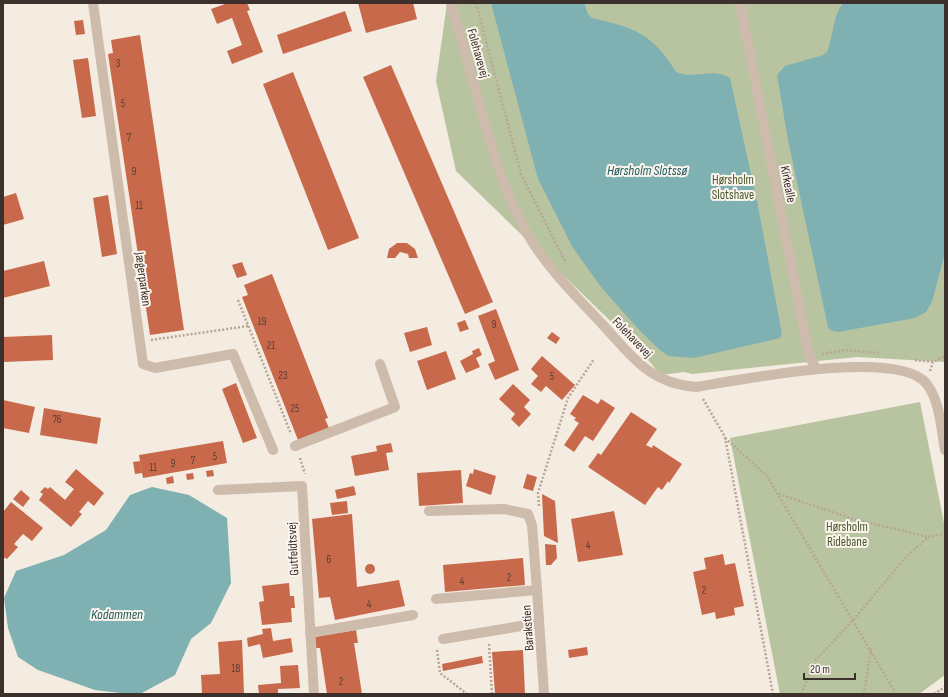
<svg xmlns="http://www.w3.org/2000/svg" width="948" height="697" viewBox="0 0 948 697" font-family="'Sofia Sans Condensed',sans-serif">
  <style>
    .green { fill: #b8c4a0 }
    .water { fill: #7fb0b2 }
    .building { fill: #c8694b }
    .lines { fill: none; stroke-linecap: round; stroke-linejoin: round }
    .path { stroke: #b9a596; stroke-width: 2.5; stroke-dasharray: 2 2; stroke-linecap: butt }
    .minor { stroke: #cdbbac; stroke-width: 10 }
    .labels { text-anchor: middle; stroke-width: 4; stroke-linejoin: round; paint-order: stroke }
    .number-label { font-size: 11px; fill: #5e3e33 }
    .street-label { font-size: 13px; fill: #3b302b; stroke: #fbf5ee }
    .park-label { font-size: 13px; fill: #4a5a2e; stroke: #fbf5ee }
    .water-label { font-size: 14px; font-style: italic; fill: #1f5a5e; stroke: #fbf5ee }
  </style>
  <rect width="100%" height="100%" fill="#f4ebe1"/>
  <path class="green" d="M447,3H945V362L857,357L692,374L684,372L661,375L635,345L456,171L436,81Z
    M920,402L945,528V675L919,694H780L730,438Z"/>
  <path class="water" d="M491,3H584L588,14L592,18C635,28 652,33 676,72C693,80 713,67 730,78L758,206L782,334L780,338L694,358L669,356L661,351L640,331L601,287L573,248L538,179Z
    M843,3H945V253L932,302L926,312L915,318L838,332L830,330L828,327L788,140L777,75L785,66L823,55L827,52C834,35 832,18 843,3Z
    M152,487L189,495L227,518L231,583L211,623L191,639L175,675L140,694H129L95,690L38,670L18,657L8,628L4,598L16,571L64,555L106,530L130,495Z"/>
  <path class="building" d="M228,3H247L250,10L247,11L263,52L232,64L227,51L242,45L232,18L217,24L211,9Z
    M358,3H413L417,19L366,33Z
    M345,11L352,31L283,54L277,35Z
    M83,20L85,34L76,35L74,21Z
    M140,35L184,330L150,335L108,54L113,53L111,40Z
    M88,58L96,116L82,118L73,60Z
    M391,65L493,302L465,314L363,77Z
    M293,72L359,238L328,250L263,84Z
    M16,193L24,219L3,225V197Z
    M108,195L117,254L102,257L93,198Z
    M397,243H407L415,249L418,258H409L408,254L400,252L395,258H387L389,249Z
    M44,261L50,286L3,298V271Z
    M242,262L247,275L237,278L232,265Z
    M272,274L328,418L325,419L329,428L298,440L242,297L248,295L244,285Z
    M496,309L519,370L495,380L488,364L495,361L478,316Z
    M465,320L469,329L460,332L457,323Z
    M427,327L432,345L410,352L404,333Z
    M552,332L560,338L556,344L547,338Z
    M52,335L53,360L3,362V337Z
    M479,348L482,355L476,358L480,367L466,373L460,361L473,354L472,351Z
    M446,351L456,379L427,390L417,361Z
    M542,356L575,385L562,400L546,386L541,392L531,384L538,376L531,369Z
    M236,383L257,438L243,443L222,389Z
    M513,384L530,400L524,407L531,414L519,427L511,419L515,414L499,399Z
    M583,395L598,404L601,399L615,408L593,441L585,436L574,452L564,445L579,423L574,420L576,418L570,414Z
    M3,400L35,407L29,433L3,428Z
    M44,408L101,418L97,444L40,435Z
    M631,412L657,429L646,445L652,448L653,445L682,464L669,483L668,481L662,490L658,487L645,505L588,467L598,453L601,455Z
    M223,441L227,463L143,478L139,455Z
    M391,443L393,452L386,453L389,470L355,476L351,456L377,451L376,446Z
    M140,461L142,473L135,474L133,462Z
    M76,469L104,493L94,506L88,501L79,512L82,514L71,527L39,500L43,494L40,492L45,487L48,489L50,487L65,500L74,489L65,482Z
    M474,469L496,476L491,495L466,486L470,473L473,474Z
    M213,470L214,476L207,477L206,471Z
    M461,470L463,503L419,506L417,473Z
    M193,473L194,479L187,480L186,474Z
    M527,474L537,477L533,491L523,488Z
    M173,476L174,483L167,484L166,478Z
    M354,486L356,495L337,499L335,490Z
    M21,490L30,498L23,507L13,499Z
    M542,494L555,501L558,543L544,536Z
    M347,501L348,513L332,515L330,503Z
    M11,502L43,528L32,541L23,534L14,544L18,547L7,559L3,557V512Z
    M614,511L623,555L578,562L571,519Z
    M352,514L357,587L399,580L405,606L335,620L330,597L319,598L312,519Z
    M545,544L556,545L557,558L551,565H546Z
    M723,554L725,565L735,563L744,606L734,608L735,615L716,619L715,612L702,615L693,572L706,569L704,558Z
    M523,558L525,585L445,592L443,565Z
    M365 569a5 5 0 1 1 10 0a5 5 0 1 1-10 0Z
    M289,583L290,596H294L295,608H291L292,622L262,625L259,602L264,601L262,586Z
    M271,628L273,641L291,638L293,652L263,658L260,644L248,647L247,638L263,634L262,629Z
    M356,630L358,643H354L362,694H327L320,648H316L314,637Z
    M242,640L244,693L202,694L201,675L220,674L218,642Z
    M587,647L588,655L569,658L568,650Z
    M523,650L525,694H495L492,652Z
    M482,656L483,663L443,671L442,664Z
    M298,665L300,688L278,689V694H259L258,685L281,683L280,666Z"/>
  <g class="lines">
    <path class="path" d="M476,3L521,174L566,263
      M238,300L291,434
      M151,340L248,326
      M822,354L846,350L879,353
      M915,360L933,362L945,356
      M930,371L933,362
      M703,399L725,437L773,694
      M725,438L767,476L896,694
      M300,458L305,474
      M779,494L850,518L928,537
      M539,506L538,493L568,398L594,359
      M489,644L492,694
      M437,650L440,673L467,694
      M801,694L816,660L853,620L907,556L928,537L945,534
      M864,694L871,649
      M934,694L945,687"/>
    <path class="minor" d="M93,3L143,364L155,368L233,354L273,450
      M451,3C460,35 469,67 478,99C492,149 505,199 533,243C553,274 579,299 604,326C632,357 651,384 696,387C740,380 896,348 926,383C940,400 941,429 945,450
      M740,3L809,356L816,368
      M295,446L395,407L380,364
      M218,490L302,486L314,694
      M429,511L504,509L528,514L532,525L537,590
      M436,599L537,590L544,694
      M310,633L413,615
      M443,639L539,623"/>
  </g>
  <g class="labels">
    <g class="number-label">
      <text x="118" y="67">3</text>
      <text x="123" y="107">5</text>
      <text x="129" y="141">7</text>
      <text x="134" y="175">9</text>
      <text x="139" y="209">11</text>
      <text x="262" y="325">19</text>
      <text x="494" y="328">9</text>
      <text x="271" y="349">21</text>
      <text x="283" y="379">23</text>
      <text x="552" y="380">5</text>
      <text x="295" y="412">25</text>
      <text x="57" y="423">76</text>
      <text x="215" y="460">5</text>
      <text x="193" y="464">7</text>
      <text x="173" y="467">9</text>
      <text x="153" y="471">11</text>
      <text x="588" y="549">4</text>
      <text x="329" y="563">6</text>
      <text x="509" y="581">2</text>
      <text x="462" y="585">4</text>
      <text x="704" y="594">2</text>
      <text x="369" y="608">4</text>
      <text x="236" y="672">1B</text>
      <text x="341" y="685">2</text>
    </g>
    <g class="street-label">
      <text transform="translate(479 53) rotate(74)" y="5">Folehavevej</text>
      <text transform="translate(789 184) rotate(79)" y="5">Kirkealle</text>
      <text transform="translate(144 279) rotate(82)" y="5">Jægerparken</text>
      <text transform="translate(633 337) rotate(46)" y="5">Folehavevej</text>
      <text transform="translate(292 549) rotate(-93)" y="5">Gutfeldtsvej</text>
      <text transform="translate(527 628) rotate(-94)" y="5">Barakstien</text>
    </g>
    <g class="park-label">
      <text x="733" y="184">Hørsholm<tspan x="733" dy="15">Slotshave</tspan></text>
      <text x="847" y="531">Hørsholm<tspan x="847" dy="15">Ridebane</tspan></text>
    </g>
    <g class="water-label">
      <text x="647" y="175">Hørsholm Slotssø</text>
      <text x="117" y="619">Kodammen</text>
    </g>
  </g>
  <rect width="948" height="697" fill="none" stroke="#3b302b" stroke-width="8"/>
  <path d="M804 673v6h51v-6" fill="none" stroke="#3b302b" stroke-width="2"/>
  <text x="810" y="673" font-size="12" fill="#3b302b" stroke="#fbf5ee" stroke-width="3" paint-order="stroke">20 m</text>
</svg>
